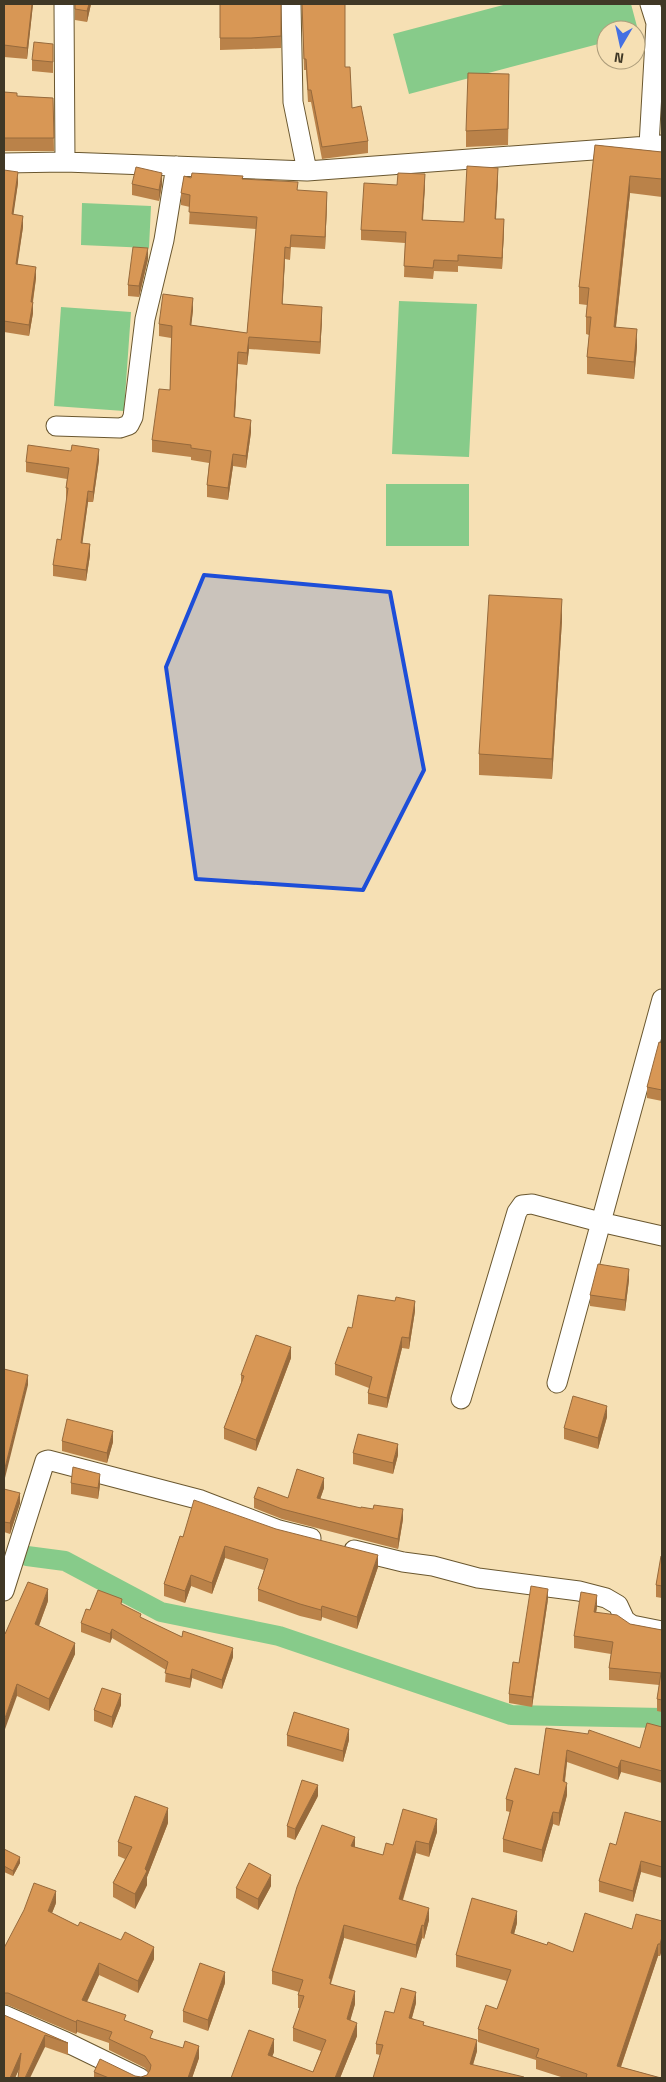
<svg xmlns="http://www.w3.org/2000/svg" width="666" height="2082" viewBox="0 0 666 2082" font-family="'Titillium Web',sans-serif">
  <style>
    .water { fill: #87cb8a }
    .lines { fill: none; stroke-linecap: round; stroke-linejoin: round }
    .canal { stroke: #87cb8a; stroke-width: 20 }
    .street-casing { stroke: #6a572f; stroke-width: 21 }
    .street { stroke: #fff; stroke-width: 19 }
    .wall { fill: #ba8249 }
    .shaded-wall { fill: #976a3c }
    .building { fill: #d89755; stroke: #976a3c }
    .marked { fill: #1d4ed8; fill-opacity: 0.2; stroke: #1d4ed8; stroke-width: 4; stroke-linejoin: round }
  </style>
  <rect width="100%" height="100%" fill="#f6e0b4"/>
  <path class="water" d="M507,4H631L639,34H636V30H606V42L409,94L393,34Z
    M82,203L151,206L149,248L81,245Z
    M399,301L477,304L469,457L392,454Z
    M61,307L131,312L124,411L54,406Z
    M386,484H469V546H386Z"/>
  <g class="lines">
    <path class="canal" d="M27,1556L65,1561L161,1612L279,1636L511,1715L662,1718"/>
    <defs>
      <path id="street" d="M64,4L65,162
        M291,4L293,102L307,171
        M649,145L656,23L650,4
        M4,163L65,162L307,171L662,145
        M56,426L120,428L129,425L133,417L145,319L164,240L176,166
        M557,1383L662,999
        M461,1399L517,1212L522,1205L532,1204L600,1222L662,1236
        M354,1550L403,1562L433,1566L478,1578L579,1591L606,1598L618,1605L625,1620L632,1625L662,1631
        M4,1591L45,1461L48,1460L201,1500L279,1530L311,1538
        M4,2015L66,2042L140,2078"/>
    </defs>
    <use href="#street" class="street-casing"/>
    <use href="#street" class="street"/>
  </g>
  <path class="wall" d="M4,4H33L27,59L4,57Z
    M75,4H91L87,22L75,20Z
    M220,4H281V48L251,49L220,50Z
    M302,4L345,67L352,108L368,141V153L322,159L311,102H308L306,70H304Z
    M53,44V73L32,71V60Z
    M509,90L508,145L466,147V131Z
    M4,92L17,96L53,98L54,151H4Z
    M595,145L662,152V197L630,193L616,327L637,347L634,379L587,374V357L589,335L586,334V317L587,305L579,304V287Z
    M4,170L18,183L13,214L23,227L17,265L36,278L33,302V313L29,336L4,332Z
    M191,178L243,179L298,190L327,204L325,249L291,247L290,260L285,259L282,304L322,319L320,354L249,349L247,365L238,364L235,417L251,432L246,468L233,466L228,500L207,497V485L209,463L191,460V457L152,452V440L170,390L171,338L159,336V324L193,310L191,325L247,333L256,229L189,224L190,207L181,205V193Z
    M498,179L496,219L504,230L502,269L458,266V272L434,271L433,279L404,277L405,243L361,240V230L397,185H425L423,220L464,222Z
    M132,184H162L159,201L132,195Z
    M148,259L139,297L128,296V285Z
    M99,460L93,502H88L82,543L90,555L86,581L53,576V565L61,540L67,499H66V488L67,479L26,472V462Z
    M562,620L552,779L479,775V754Z
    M662,1043V1101L647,1098V1087Z
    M629,1280L625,1311L590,1306V1295Z
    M415,1311L409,1349L402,1348L387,1408L368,1404V1393L369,1388L335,1375V1364L352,1328Z
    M291,1358L256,1451L224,1439V1428L241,1383V1375Z
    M607,1417L598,1449L564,1439V1428Z
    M62,1441L113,1442L107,1463L62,1451Z
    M353,1453L398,1455L393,1474L353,1464Z
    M71,1483L100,1485L98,1499L71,1494Z
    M324,1488L320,1499L403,1519L398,1549L282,1519L254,1508V1498H288Z
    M4,1489L20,1503L10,1534L4,1532Z
    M180,1536L378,1567L357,1629L322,1617L321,1621L300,1616L258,1601V1589L264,1570L225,1558L212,1594L191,1586L185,1603L164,1596V1584Z
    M662,1556V1598L656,1597V1585Z
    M548,1599L532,1707L509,1703V1694L519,1663Z
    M48,1601L39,1626L75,1654L49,1711L17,1696L5,1634Z
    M122,1605L141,1618L182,1637L233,1657L222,1689L192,1678L190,1688L165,1682L166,1670L112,1638L110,1643L81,1632V1623Z
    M597,1607L596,1612L630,1624L662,1630V1712L657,1711V1699L659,1685L609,1680V1668L611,1654L574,1648V1636Z
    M121,1705L112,1728L94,1721V1710Z
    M662,1727V1783L621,1772L618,1780L567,1762L565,1782L567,1795L559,1826L553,1824L542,1862L503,1852V1839L510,1812L506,1811V1799L539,1775L546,1728L640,1748Z
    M287,1735L349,1740L343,1762L287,1746Z
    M318,1796L295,1840L287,1837V1826Z
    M662,1822V1878L641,1872L633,1902L599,1892V1881L616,1845Z
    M168,1823L147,1877V1885L135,1909L113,1897V1883L125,1859L118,1856V1842Z
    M437,1832L429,1857L416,1853L403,1900L429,1920L424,1939L422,1938L416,1958L344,1938L331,1984L355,2004L350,2020L357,2036L340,2078H231L274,2052L272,2056L313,2072L321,2051L293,2041V2028L300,2008H298V1995L299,1992L272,1984V1971L355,1847L383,1855L393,1845Z
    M4,1849L20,1863L13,1876L4,1872Z
    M271,1886L258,1910L236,1898V1888Z
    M56,1903L52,1913L78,1926L154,1959L138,1993L99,1975L87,2002L126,2021L153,2039L199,2058L192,2078H94V2072L141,2077L147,2075L148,2073L145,2068L109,2050V2043L77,2032L76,2034L8,2005H4V1948Z
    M662,1921V1949L660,1956H658L621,2067L661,2078H564L536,2069V2060L478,2042V2029L497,2009L507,1981L456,1967V1955L517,1923L514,1934L547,1945L573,1952L632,1929Z
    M225,1983L208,2031L183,2022V2011Z
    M416,2003L412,2018L424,2025L477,2051L473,2065L380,2055L376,2054V2044L394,2013Z
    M4,2015L68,2043V2055L45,2047L19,2069L15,2078Z"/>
  <path class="shaded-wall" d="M32,4H33L27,59V48Z
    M89,4H91L87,22V11Z
    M498,168V179L495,230V219Z
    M18,172V183L12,225V214Z
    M162,173V184L159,201V190Z
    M425,174V185L422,230V220Z
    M630,176V193L614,344V327Z
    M327,192V204L325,249V237Z
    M23,216V227L16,275V264Z
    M504,219V230L502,269V258Z
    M285,247V259L282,316V304Z
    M148,248V259L139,297V286Z
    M36,267V278L31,313V302Z
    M193,298V310L190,337V325Z
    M33,302V313L29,336V325Z
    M322,307V319L320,354V342Z
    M637,329V347L634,379V362Z
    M249,337V349L247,365V353Z
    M238,352V364L234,429V417Z
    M251,420V432L246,468V456Z
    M99,449V460L93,502V492Z
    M233,454V466L228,500V488Z
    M88,491V502L81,554V543Z
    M90,544V555L86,581V570Z
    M562,599V620L552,779V759Z
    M629,1269V1280L625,1311V1300Z
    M415,1301V1311L409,1349V1338Z
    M402,1337V1348L387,1408V1398Z
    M291,1347V1358L256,1451V1440Z
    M28,1375V1385L4,1482V1472Z
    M607,1406V1417L598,1449V1438Z
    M113,1431V1442L107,1463V1453Z
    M398,1444V1455L393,1474V1463Z
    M100,1474V1485L98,1499V1488Z
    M324,1478V1488L317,1508V1498Z
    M20,1493V1503L10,1534V1523Z
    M403,1509V1519L398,1549V1539Z
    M225,1546V1558L212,1594V1583Z
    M378,1555V1567L357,1629V1617Z
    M191,1575V1586L185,1603V1591Z
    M48,1589V1601L35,1636V1624Z
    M548,1589V1599L532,1707V1697Z
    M597,1595V1607L594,1624V1612Z
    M322,1606V1617L321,1621V1610Z
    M112,1629V1638L110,1643V1634Z
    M75,1643V1654L49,1711V1699Z
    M233,1648V1657L222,1689V1680Z
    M192,1669V1678L190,1688V1679Z
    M17,1684V1696L4,1732V1721Z
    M121,1694V1705L112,1728V1717Z
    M349,1729V1740L343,1762V1751Z
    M567,1750V1762L563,1794V1781Z
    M621,1760V1772L618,1780V1768Z
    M567,1783V1795L559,1826V1813Z
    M318,1785V1796L295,1840V1829Z
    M168,1808V1823L147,1877V1885L135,1909V1894Z
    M553,1812V1824L542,1862V1850Z
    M437,1819V1832L429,1857V1844Z
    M355,1837V1850L351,1846Z
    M416,1841V1853L399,1912V1899Z
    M20,1857V1863L13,1876V1871Z
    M641,1861V1872L633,1902V1891Z
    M271,1875V1886L258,1910V1899Z
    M56,1891V1903L48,1923V1911Z
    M429,1908V1920L424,1939V1926Z
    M517,1911V1923L511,1945V1933Z
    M344,1925V1938L331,1982V1992L329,1978Z
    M422,1925V1938L416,1958V1945Z
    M662,1937V1949L660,1956V1944Z
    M658,1944V1956L617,2078V2066Z
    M154,1947V1959L138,1993V1981Z
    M99,1963V1975L82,2012V2000Z
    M225,1972V1983L208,2031V2020Z
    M355,1991V2004L347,2032V2019Z
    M416,1992V2003L409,2028V2018Z
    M77,2020V2032L76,2034V2022Z
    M357,2023V2036L340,2078H335Z
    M45,2035V2047L30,2078H25Z
    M274,2039V2052L268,2068V2055Z
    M477,2040V2051L470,2074V2064Z
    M199,2046V2058L192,2078H188Z
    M21,2053V2065L15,2078H10Z"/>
  <path class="building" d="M4,4H32L27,48L4,45Z
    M75,4H89L87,11L75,9Z
    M220,4H281V36L251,38H220Z
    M302,4H345V67H350L352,108L361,106L368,141L322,147L311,90H308L306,59H304Z
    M34,42L53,44V62L32,60Z
    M468,73L509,74L508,129L466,131Z
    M4,92L17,93V96L53,98L54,138H4Z
    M595,145L662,152V179L630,176L614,327L637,329L634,362L587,357L591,317H586L589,288L579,287Z
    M467,166L498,168L495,219H504L502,258L458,255V261L434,260L433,268L404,266L406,232L361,230L364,183L397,185L398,173L425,174L422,220L464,222Z
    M136,167L162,173L159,190L132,184Z
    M4,170L18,172L12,214L23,216L16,264L36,267L31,302H33L29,325L4,321Z
    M192,173L243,176L242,179L298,182L297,190L327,192L325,237L291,235L290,248L285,247L282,304L322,307L320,342L249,337L247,353L238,352L234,417L251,420L246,456L233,454L228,488L207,485L211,451L191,448V445L152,440L159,389L170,390L172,326L159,324L163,294L193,298L190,325L247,333L257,217L189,212L190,195L181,193L184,176L191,178Z
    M133,247L148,248L139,286L128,285Z
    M28,445L71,451L72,445L99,449L93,492L88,491L81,543L90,544L86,570L53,565L57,539L61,540L68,488H66L69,468L26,462Z
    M489,595L562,599L552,759L479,754Z
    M659,1042L662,1043V1090L647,1087Z
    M598,1264L629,1269L625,1300L590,1295Z
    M358,1295L395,1301L396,1297L415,1301L409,1338L402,1337L387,1398L368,1393L372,1377L335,1364L348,1327L352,1328Z
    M256,1335L291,1347L256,1440L224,1428L244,1376L241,1375Z
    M4,1369L28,1375L4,1472Z
    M573,1396L607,1406L598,1438L564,1428Z
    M67,1419L113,1431L107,1453L62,1441Z
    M358,1434L398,1444L393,1463L353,1453Z
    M73,1467L100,1474L98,1488L71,1483Z
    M297,1469L324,1478L317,1498L361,1508V1507L373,1509L374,1505L403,1509L398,1539L282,1509L254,1498L258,1487L288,1498Z
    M4,1489L20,1493L10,1523L4,1522Z
    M194,1500L276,1529L378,1555L357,1617L322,1606L321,1610L300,1604L258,1589L268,1559L225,1546L212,1583L191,1575L185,1591L164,1584L180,1536L183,1537Z
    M661,1556H662V1586L656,1585Z
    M28,1582L48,1589L35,1624L75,1643L49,1699L17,1684L4,1721V1634H5Z
    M531,1586L548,1589L532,1697L509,1694L513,1662L519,1663Z
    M98,1590L122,1599L121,1604L141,1614L140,1617L182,1637L183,1631L233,1648L222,1680L192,1669L190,1679L165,1673L168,1662L112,1629L110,1634L81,1623L86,1609L90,1610Z
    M581,1592L597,1595L594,1612L617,1615L630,1624L662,1630V1700L657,1699L661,1673L609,1668L613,1642L574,1636Z
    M102,1688L121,1694L112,1717L94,1710Z
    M294,1712L349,1729L343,1751L287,1735Z
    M647,1723L662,1727V1771L621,1760L618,1768L567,1750L563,1781L567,1783L559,1813L553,1812L542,1850L503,1839L513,1801L506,1799L515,1768L539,1775L546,1728L588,1734L589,1730L640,1748Z
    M302,1780L318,1785L295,1829L287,1826Z
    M135,1796L168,1808L145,1869L147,1871L135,1894L113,1883L132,1847L118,1842Z
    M403,1809L437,1819L429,1844L416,1841L399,1899L429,1908L424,1926L422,1925L416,1945L344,1925L329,1978L331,1979L330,1984L355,1991L347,2019L357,2023L335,2078H231L249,2030L274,2039L268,2055L313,2072L326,2040L293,2028L304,1996L298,1995L303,1980L272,1971L297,1887L322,1825L355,1837L351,1846L383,1855L386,1843L393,1845Z
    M625,1812L662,1822V1867L641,1861L633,1891L599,1881L610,1843L616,1845Z
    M4,1849L20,1857L13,1871L4,1866Z
    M249,1863L271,1875L258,1899L236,1888Z
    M34,1883L56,1891L48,1911L78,1926L80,1922L121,1940L125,1932L154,1947L138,1981L99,1963L82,2000L126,2015L124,2020L153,2031L150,2038L183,2048L185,2041L199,2046L188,2078H109L94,2072L100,2059L135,2076L141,2077L147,2075L150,2070L151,2065L145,2056L109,2039L112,2032L77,2020L76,2022L8,1993H4V1948L24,1910Z
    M472,1898L517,1911L511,1933L547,1945L548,1942L573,1952L585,1913L632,1929L636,1914L662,1921V1937L660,1944H658L617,2066L661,2078H586L587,2074L536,2057L539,2049L478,2029L486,2005L497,2009L511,1970L456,1955Z
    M200,1963L225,1972L208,2020L183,2011Z
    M401,1988L416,1992L409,2018L424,2022L423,2025L477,2040L470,2064L524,2077V2078H373L383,2045L376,2044L385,2011L394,2013Z
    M4,2015L68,2043L45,2035L25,2078H18L21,2053L10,2078H4Z"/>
  <path class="marked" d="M204,575L390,592L424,770L363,890L196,879L166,667Z"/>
  <rect width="666" height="2082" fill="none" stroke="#403826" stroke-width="10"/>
  <g transform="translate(621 45) rotate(189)"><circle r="24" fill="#f6e0b4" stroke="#ad9d7b"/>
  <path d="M0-4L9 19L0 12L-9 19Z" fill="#4470e2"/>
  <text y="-8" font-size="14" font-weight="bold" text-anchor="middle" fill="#403826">N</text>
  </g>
</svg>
